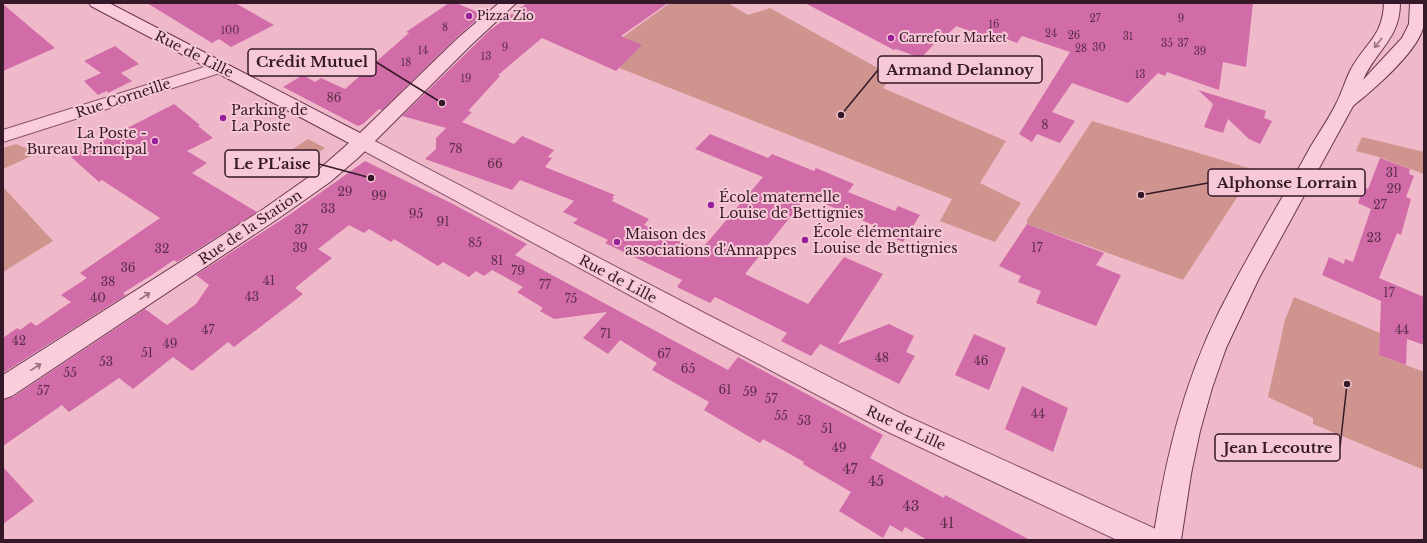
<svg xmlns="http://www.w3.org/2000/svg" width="1427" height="543" viewBox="0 0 1427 543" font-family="'Libre Baskerville',serif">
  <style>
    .green { fill: #ce948d }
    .building { fill: #d16ca8 }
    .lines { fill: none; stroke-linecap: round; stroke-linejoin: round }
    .street-casing { stroke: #87536c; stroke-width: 2 }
    .secondary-casing { stroke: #693750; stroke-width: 2 }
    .street { fill: #fbccdb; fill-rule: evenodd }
    .secondary { fill: #fbccdb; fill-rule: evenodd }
    .oneway { stroke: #987282 }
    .poi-dot { fill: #98209a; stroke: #f7c9d7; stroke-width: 1.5 }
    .labels { text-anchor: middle; stroke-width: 4; stroke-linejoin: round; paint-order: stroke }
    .far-number-label { font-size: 10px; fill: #5c2e48 }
    .far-poi-label { font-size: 12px; fill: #351928; stroke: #f7c9d7; text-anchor: start }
    .number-label { font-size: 12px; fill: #5c2e48 }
    .street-label { font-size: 14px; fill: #351928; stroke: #f7c9d7 }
    .poi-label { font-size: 14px; fill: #351928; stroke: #f7c9d7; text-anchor: start }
    .near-number-label { font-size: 14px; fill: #5c2e48 }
    .leader { fill: none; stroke: #351928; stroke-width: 1.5 }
    .callout-dot { fill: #351928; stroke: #f7c9d7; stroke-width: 1.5 }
    .callout { fill: #f7c9d7; stroke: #351928; stroke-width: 1.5 }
    .callout-label { font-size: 15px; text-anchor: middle; font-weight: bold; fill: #351928 }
  </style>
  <rect width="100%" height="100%" fill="#f0b9ca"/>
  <path class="green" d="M670,3H728L748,15L770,8L892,76L883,88L1006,141L980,183L1021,203L995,242L940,221L952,199L594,58Z
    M1092,121L1255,170L1183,280L1027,224V220Z
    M1362,137L1424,152V174L1379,157L1356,151Z
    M308,139L325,148L310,159L293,149Z
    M16,144L38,153L3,169V148Z
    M3,187L53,241L3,272Z
    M1294,297L1380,333L1379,355L1424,372V470L1313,424V418L1268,397L1285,320Z"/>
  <path class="building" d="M147,3H235L274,25L231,47L219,39L212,43Z
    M449,3H456L477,12L480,17L457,37L382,110L379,109L363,124L358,126L283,87L303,75L315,82L321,78L345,89L409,33L406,32Z
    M527,3H668L621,36L642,45L616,71L542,38L498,75L500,76L468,111L472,112L462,122L514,144L522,136L554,150L548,157L552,158L545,167L615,195L612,197L614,198L612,201L649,219L644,225L700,251L763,177L695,149L710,134L768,158L772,154L814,171L816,168L854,184L848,192L895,211L898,206L920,215L903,242L880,232L882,229L807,196L745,274L808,304L844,257L883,274L838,344L889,324L914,336L906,352L915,356L899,384L820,344L811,356L781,341L787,333L715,297L710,303L677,287L682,280L605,243L608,240L573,223L578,219L563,212L574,201L520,180L512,190L425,159L436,149V138L446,128L402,116L490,30Z
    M805,3H1253L1246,67L1223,62L1219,90L1167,72L1165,76L1158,73L1128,103L1072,83L1052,112L1075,121L1060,143L1037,134L1032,142L1019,134L1070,52L1022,36L1017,43L1001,37L998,41L956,26L941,41L938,40L921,58L896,49L894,50Z
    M3,4L30,27L55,48L3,71Z
    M115,46L139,64L121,73L132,81L108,93L107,91L98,95L84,81L101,73L84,61Z
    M1198,90L1266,111L1264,118L1272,121L1260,144L1249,139L1228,119L1223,133L1204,127L1213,104Z
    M174,104L200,125L198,126L213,138L187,151L207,163L192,173L257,212L177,262L174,260L152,275L123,293L126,295L3,373V338L17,328L20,330L31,322L36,326L71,302L61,295L87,278L80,273L160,218L102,180L99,182L71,157Z
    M1380,158L1410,169L1409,174L1414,176L1406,197L1411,199L1401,235L1397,233L1379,278L1424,297V345L1407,339L1406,365L1379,355L1381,301L1322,275L1329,257L1344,264L1345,259L1353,262L1371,209L1358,203L1364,187L1368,189Z
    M365,161L453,204L527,244L515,255L728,370L738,357L883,435L870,458L944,498L945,495L1030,540H927L905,527L902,532L890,525L883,538L839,511L851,492L803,464L804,462L763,439L760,443L704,410L709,402L652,370L657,363L620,340L608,354L583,338L607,312L554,319L540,311L543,308L517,292L523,287L492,270L484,276L476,271L469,277L443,262L438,266L394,239L391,242L369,229L364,233L349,225L318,249L332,258L295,288L303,294L234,347L228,342L192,371L173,357L133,389L119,378L69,412L62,405L3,446V400L13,397L145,309L167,325L196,304L209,285L196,275L289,215Z
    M1027,224L1104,253L1096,265L1121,275L1096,326L1036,303L1041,291L1018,282L1021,276L999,266Z
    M974,334L1006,348L989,390L955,375Z
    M1022,386L1068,408L1053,452L1005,429Z
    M3,467L34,501L3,524Z"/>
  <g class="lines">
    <defs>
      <path id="street" d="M220,62L226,63L229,67L226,71L3,142V130Z
        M362,136L369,138L710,316L904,415L1158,530L1162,540H1117L886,431L694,330L355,146L353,142L355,138Z"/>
      <path id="secondary" d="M89,3H109L360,133L458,38L499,3H516L470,46L359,157L330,182L276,220L12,396L3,399V375L262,210L316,172L349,143L91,6Z
        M1384,3H1400C1400,39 1376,50 1363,80L1402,38L1409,24L1410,3H1424C1424,11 1426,21 1423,28C1416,53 1374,89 1353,106L1259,278L1226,348L1212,388L1200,431L1191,474L1181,540H1153C1165,461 1183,384 1219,312C1247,256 1281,201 1311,146C1320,131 1330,117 1337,102C1342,92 1345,81 1350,71C1364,44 1383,37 1384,3Z"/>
    </defs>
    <use href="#street" class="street-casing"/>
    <use href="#secondary" class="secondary-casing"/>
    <use href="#street" class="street"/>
    <use href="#secondary" class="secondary"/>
  </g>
  <defs><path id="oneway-shaft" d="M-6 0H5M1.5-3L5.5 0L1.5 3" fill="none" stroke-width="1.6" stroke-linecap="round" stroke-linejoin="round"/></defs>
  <g class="oneway">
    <use href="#oneway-shaft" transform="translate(1378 43) rotate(128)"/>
    <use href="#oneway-shaft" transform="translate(145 296) rotate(-33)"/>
    <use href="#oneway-shaft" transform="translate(36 367) rotate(-33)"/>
  </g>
  <g class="poi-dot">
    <circle cx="469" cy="16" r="4"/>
    <circle cx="891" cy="38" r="4"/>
    <circle cx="223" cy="118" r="4"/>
    <circle cx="155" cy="141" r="4"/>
    <circle cx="711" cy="205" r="4"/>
    <circle cx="805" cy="240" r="4"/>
    <circle cx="617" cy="242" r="4"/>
  </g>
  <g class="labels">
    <g class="far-number-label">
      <text x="1095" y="22">27</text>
      <text x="1181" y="22">9</text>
      <text x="994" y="28">16</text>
      <text x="445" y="31">8</text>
      <text x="230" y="34">100</text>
      <text x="1051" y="37">24</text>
      <text x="1074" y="39">26</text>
      <text x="1128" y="40">31</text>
      <text x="1167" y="47">35</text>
      <text x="1183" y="47">37</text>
      <text x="505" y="51">9</text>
      <text x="1099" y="51">30</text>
      <text x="1081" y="52">28</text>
      <text x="423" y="54">14</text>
      <text x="1200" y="55">39</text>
      <text x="486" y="60">13</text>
      <text x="406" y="66">18</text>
      <text x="1140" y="78">13</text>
      <text x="466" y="82">19</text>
    </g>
    <g class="far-poi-label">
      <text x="477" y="20">Pizza Zio</text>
      <text x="899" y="42">Carrefour Market</text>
    </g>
    <g class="number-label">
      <text x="334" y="102">86</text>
      <text x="1045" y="129">8</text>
      <text x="456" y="153">78</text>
      <text x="495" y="168">66</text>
      <text x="1392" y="177">31</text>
      <text x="1394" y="193">29</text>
      <text x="345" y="196">29</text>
      <text x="379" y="200">99</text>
      <text x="1380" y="209">27</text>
      <text x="328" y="213">33</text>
      <text x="416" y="218">95</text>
      <text x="443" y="226">91</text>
      <text x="301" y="234">37</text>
      <text x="1374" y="242">23</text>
      <text x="475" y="247">85</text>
      <text x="300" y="252">39</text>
      <text x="1037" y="252">17</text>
      <text x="162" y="253">32</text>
      <text x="497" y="265">81</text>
      <text x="128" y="272">36</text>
      <text x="518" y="275">79</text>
      <text x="269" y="285">41</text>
      <text x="108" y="286">38</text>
      <text x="545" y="289">77</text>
      <text x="1389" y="297">17</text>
      <text x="252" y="301">43</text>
      <text x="98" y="302">40</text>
      <text x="571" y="303">75</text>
      <text x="208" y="334">47</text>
      <text x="1402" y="334">44</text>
      <text x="606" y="338">71</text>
      <text x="19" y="345">42</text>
      <text x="170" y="348">49</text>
      <text x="147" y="357">51</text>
      <text x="664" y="358">67</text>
      <text x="882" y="362">48</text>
      <text x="981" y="365">46</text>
      <text x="106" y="366">53</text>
      <text x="688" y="373">65</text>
      <text x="70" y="377">55</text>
      <text x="725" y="394">61</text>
      <text x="43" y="395">57</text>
      <text x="750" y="396">59</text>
      <text x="771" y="403">57</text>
      <text x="1038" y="418">44</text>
      <text x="781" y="420">55</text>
      <text x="804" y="425">53</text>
      <text x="827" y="433">51</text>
      <text x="839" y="452">49</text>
    </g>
    <g class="street-label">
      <text transform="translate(194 54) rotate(27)" y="5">Rue de Lille</text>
      <text transform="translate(123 98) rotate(-18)" y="5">Rue Corneille</text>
      <text transform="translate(250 227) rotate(-34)" y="5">Rue de la Station</text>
      <text transform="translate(618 279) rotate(28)" y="5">Rue de Lille</text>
      <text transform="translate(906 428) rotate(25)" y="5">Rue de Lille</text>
    </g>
    <g class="poi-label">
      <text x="231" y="115">Parking de<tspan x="231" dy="16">La Poste</tspan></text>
      <text x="147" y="138" text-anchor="end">La Poste -<tspan x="147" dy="16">Bureau Principal</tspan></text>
      <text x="719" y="202">École maternelle<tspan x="719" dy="16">Louise de Bettignies</tspan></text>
      <text x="813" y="237">École élémentaire<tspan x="813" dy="16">Louise de Bettignies</tspan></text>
      <text x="625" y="239">Maison des<tspan x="625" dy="16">associations d'Annappes</tspan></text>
    </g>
    <g class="near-number-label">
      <text x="850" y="474">47</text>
      <text x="876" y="486">45</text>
      <text x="911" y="511">43</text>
      <text x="947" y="528">41</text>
    </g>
  </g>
  <path class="leader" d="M442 103L376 62M841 115L878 70M371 178L319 164M1141 195L1208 183M1347 384L1340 447"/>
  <g class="callout-dot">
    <circle cx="442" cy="103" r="4"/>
    <circle cx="841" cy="115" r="4"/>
    <circle cx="371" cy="178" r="4"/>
    <circle cx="1141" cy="195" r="4"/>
    <circle cx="1347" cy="384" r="4"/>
  </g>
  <g class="callout">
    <rect x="248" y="49" width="128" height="27" rx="4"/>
    <rect x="878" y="56" width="164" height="27" rx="4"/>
    <rect x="225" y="150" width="94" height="27" rx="4"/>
    <rect x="1208" y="169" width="157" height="27" rx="4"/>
    <rect x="1215" y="434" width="125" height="27" rx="4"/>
  </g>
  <g class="callout-label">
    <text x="312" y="67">Crédit Mutuel</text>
    <text x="960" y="75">Armand Delannoy</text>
    <text x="272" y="169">Le PL'aise</text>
    <text x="1287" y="188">Alphonse Lorrain</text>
    <text x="1278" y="453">Jean Lecoutre</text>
  </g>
  <rect width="1427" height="543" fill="none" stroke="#351928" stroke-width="8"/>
</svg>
